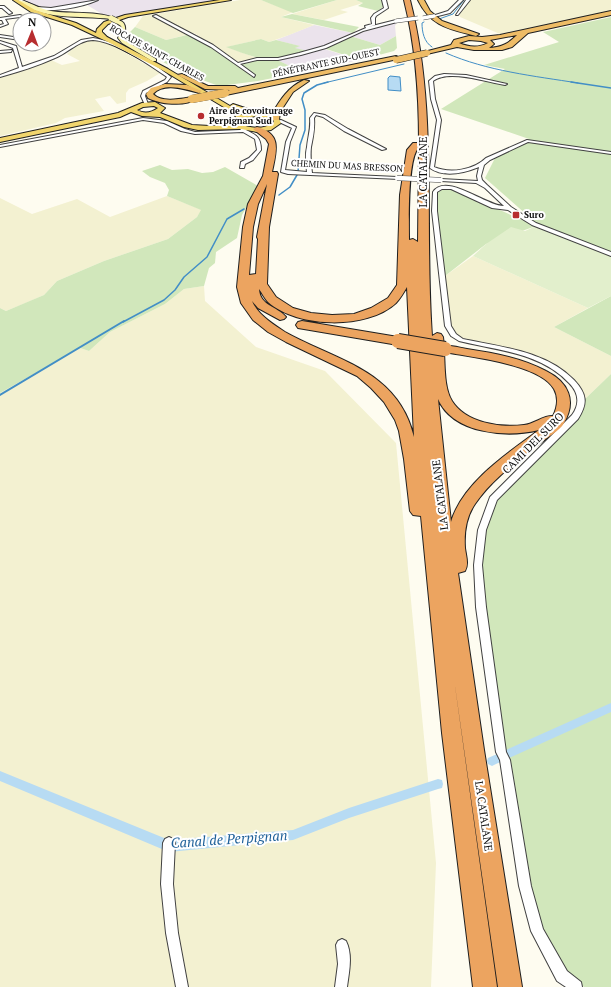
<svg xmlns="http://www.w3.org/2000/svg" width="611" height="987" viewBox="0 0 611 987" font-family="'PT Serif',serif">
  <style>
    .industrial { fill: #ebe3ec }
    .farmland { fill: #f3f1d1 }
    .green { fill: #d1e7bb }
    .pitch { fill: #e2efcc }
    .water { fill: #b7dbf3; stroke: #428ec6 }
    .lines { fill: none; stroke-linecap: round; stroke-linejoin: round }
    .stream-far2 { stroke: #428ec6; stroke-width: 1 }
    .stream-far1 { stroke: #428ec6; stroke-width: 1.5 }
    .stream { stroke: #428ec6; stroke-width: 2 }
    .canal { fill: #b7dbf3; fill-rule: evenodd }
    .minor-casing { stroke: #414141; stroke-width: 2 }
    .secondary-casing { stroke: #303030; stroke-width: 2 }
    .primary-casing { stroke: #1f1f1f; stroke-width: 2 }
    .trunk-casing { stroke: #1f1f1f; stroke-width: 2 }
    .motorway-casing { stroke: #1f1f1f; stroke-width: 2 }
    .minor { fill: #fff; fill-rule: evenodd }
    .secondary { fill: #faf4af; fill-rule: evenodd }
    .primary { fill: #f1d56d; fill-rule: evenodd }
    .trunk { fill: #eebc66; fill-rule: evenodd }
    .motorway { fill: #eca460; fill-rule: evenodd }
    .minor-bridge-far1-casing { stroke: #414141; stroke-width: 4.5; stroke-linecap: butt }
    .minor-bridge-casing { stroke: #414141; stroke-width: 5.5; stroke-linecap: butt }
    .secondary-bridge-casing { stroke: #303030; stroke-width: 6; stroke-linecap: butt }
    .trunk-bridge-far1-casing { stroke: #1f1f1f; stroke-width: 7; stroke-linecap: butt }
    .trunk-bridge-casing { stroke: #1f1f1f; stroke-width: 8; stroke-linecap: butt }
    .motorway-bridge-casing { stroke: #1f1f1f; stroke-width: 16; stroke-linecap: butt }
    .minor-bridge-far1 { stroke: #fff; stroke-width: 3.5 }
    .minor-bridge { stroke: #fff; stroke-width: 4.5 }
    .secondary-bridge { stroke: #faf4af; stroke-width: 5 }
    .trunk-bridge-far1 { stroke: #eebc66; stroke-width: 6 }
    .trunk-bridge { stroke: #eebc66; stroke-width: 8 }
    .motorway-bridge { stroke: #eca460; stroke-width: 14 }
    .poi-dot { fill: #b72d30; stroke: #fff; stroke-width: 1.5 }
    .labels { text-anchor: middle; stroke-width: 4; stroke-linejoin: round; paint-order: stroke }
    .far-street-label { font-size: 9px; fill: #0e0e0e; stroke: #fff }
    .far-poi-label { font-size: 9px; font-weight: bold; fill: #0e0e0e; stroke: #fff; text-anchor: start }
    .street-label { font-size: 11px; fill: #0e0e0e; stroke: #fff }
    .near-water-label { font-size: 14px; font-style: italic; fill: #1e6099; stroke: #fff }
  </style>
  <rect width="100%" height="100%" fill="#fefcf0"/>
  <path class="industrial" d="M23,0H217L114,17L102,14L87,5L37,10Z
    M397,22L395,26L396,36L380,45L350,36Z
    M314,25L353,33L321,48L360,60L303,72L277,60L309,52L294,48L299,46L276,40Z"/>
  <path class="farmland" d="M240,0H261L293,12L281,17L314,25L289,35L269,42L261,39L227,47L257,58L240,62L233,59L194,33L166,40L135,27L143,16Z
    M337,0H356L363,3L340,10L348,12L324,20L292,14Z
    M469,0H611V11L500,34L460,17L459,14Z
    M94,39L103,41L121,50L160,73L147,81L129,89L126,93V102L117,104L110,96L95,99L104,111L65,118L56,123L0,136V77L51,60L62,65L80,61L67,54L79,43Z
    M167,196L202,210L197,217L168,239L104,261L57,281L44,295L28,302L6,311L0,308V198L32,214L77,199L110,217Z
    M473,256L588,308L554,327L611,356V374L585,399L571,376L550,363L528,354L463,338L455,335L450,326L445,276Z
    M204,286L205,301L256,347L325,371L396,443L436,863L431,987H0V393L80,348L89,351L110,332L165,304L184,289Z"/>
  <path class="green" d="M261,0H337L293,13Z
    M356,0H382L384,6L378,11L358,6L363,3Z
    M292,14L359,27L353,33L281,17Z
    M611,17V253L536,223L485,178L495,158L529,139L441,109L505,69L484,65L559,42L543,32Z
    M135,27L166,40L191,34L236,64L259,59L277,60L303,72L258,81L227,85H216L181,72L131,44L126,39L129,33Z
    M350,36L380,45L396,36L397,48L394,51L360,60L323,48Z
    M261,39L269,42L276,40L300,46L295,48L308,51C298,54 288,58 278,59C260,61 243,53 226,47Z
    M160,165L172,170L188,169L202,173L213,172L225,167L258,186L242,215L237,238L216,252L215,263L209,268L204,286L184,289L165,304L110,332L89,351L80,348L0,393V308L6,311L44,295L57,281L104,261L168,239L197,217L201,210L167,196L169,190L165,183L150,177L142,171Z
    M442,189H452L536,226L486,244L445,276L438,219L437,193Z
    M611,296V356L554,327Z
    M611,374V987H584L566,973L541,930L530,885L505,751L485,608L482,566L486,530L496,501L578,418L585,406V399Z"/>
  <path class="pitch" d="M536,226L611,255V296L588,308L473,256L486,244L511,227L525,231Z"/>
  <path class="water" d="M390,76L400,77L401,91L388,90V78Z"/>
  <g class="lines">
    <path class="stream-far2" d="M439,19L453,14L464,0
      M424,22L422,23C422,32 424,42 432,47
      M446,53C487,71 534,76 578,83
      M324,83L404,64"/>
    <path class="stream-far1" d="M571,82L611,88
      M298,172L300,145L305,130V110L302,99L304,93L317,85L328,82
      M279,195L290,187L297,175
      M123,322L164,300L175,290L184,277L207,257L227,219L244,209"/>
    <path class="stream" d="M0,395L124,321"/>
    <path class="canal" d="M611,703V712L496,764L492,766L488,764L487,761L488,758Z
      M0,771L169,840L293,830L349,808L438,779L442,780L443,784L442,788L438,789L349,818L293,840L169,852L0,781Z"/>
    <defs>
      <path id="minor" d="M18,0H22L37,7L51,8L98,0C82,7 52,13 35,9C29,7 23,3 18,0Z
        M382,0H386L388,8L376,16L375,18V25L368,27L396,20L397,22L363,31L326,48L301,55L278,60H257L240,64L255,75L254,77L211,47L153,16L156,15L213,45L238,63L257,58H278L299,53L324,46L366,28L365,26L372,24L371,18L374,14L384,8Z
        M459,0H463L450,13L434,17L432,16L448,11Z
        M466,0H470L458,15H456Z
        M0,6H4L12,13L9,14L2,8H0Z
        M20,15L33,20H28L20,17L5,19L8,24L0,27V25L4,24L2,20H0V18Z
        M0,35L20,38V40L0,37Z
        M93,38C116,41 153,62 171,77L167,82L146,93L145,96L148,104L145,105L141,96L143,91L165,80L167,77C150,65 114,41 93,40C79,40 68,53 55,58C37,66 18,72 0,77V75L19,68L13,48L0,43V41L16,46L22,67L54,56L81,40Z
        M12,50L11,52L0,53V51Z
        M444,74L466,75L507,84L505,85C486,82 449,69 433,81L435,99L441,120L434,167C450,174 474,170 486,158L527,140L611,152V154L528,142L490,160L484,165L481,176L482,180L487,185L511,207L536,223L611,252V256L532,225L508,210L492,208L451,189H442L437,192V211L451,326L456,334L463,339C501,347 546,351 574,380C587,394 588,403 578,419L497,500L486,530L482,565L486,607L506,752L510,760L531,886L543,929L567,971L581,982L582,987H566L557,981L531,931L519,886L500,760L496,752L476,607L474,565L478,530L490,497L572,415C580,404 579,393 569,383C541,353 496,350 459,341L451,336L445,326L432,211L433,192C446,172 486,206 504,206L485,188L476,183L441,181L439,180L441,179L478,181L477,176L479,167C464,173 444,178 430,168L437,120L431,99L429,81L435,76Z
        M314,113L325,115L348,129L386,149L382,150L344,131L323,117L316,115L314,118C315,129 313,137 311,147C310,156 311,164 312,173L397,177H399V179L288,174L281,172L286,142L292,128L277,121L281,120L296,127L290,142L285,170L307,172C306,164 305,155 307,147C308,136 311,129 310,118Z
        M143,118L167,121L185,129L195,132L240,130L243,127H247L246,130C256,135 261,137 261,150L253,160L245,164L244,168H240L241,162L249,158L257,150L255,139L243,132L195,134L181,131L164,123L143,120L0,147V145Z
        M169,837L173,839L175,843L173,884L178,933L188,987H176L166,933L161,884L163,843L165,839Z
        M342,939L346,941C353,955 349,972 347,987H335L338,964L336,945L338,941Z"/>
      <path id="secondary" d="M16,0C27,0 39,9 51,11C68,14 101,11 113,18L111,19C80,15 41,21 16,0Z
        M115,20C127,20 126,29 124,38L126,41L156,59V61H152L122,43L118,38L122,29L121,26L115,22Z"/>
      <path id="primary" d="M13,0H18L35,10L76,23L96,33L97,29L104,22L125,15L220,0H231L128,17L108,24L102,30V32L107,37L168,69L230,106L233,104L257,112L268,113L278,117L281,123L271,130L257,132L241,129L198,130L184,127L160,117L142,116L131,112L120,117L0,142V138L118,113L142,103L155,102L165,108L160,113L192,125L210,126L233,125V121L237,118L232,112L164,71L106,41L72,25L31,12ZM154,106L158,108C151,113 144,114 137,110L143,107ZM236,109L248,113L241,115ZM256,116L273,119L274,122C264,130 250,129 239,123L246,118Z"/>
      <path id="trunk" d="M418,0H424L430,11L442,21L479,34L476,36C450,29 431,27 418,0Z
        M611,11V15L528,33L512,47L502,50H474L457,47L427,54L424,52L451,45L454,40L469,36L482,37L500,35ZM517,35C508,44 502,47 489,48L494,44L490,40ZM469,40L481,41L488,43C479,48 468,47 459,43Z
        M396,56L398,57V59L226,95L224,94V92L230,90L205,89L177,75L182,74L208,86H235L238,88Z
        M304,80L309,81L293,92L280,112L279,120H273L272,114C280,100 288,87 304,80Z
        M165,84L187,85L202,91L199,93C185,89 164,82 153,94C162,103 180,99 192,97L196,99C185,107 159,104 148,98L146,94L151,88Z"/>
      <path id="motorway" d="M404,0H410C438,109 424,224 432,336L437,333L441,334L443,337L444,346C451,345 460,348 467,349C494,353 522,358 546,371C568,382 577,400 564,423C560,431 546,438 539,444C516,462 491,480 475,504C466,517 464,533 465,548C466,556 469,564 465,571L458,573L484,750L522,987H498L454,679L497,987H473L442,733L421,516L413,515L410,511L404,459L399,431L395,420L384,402L371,388L357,376L286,342L268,332L253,320L241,303L237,287L243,227L248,204L263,176L269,144L266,139L253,129L257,127C283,134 276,152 272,172H277L278,174L269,227L267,284L276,297L293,308L311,313L332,315L354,314L371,308L388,298L397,285L400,195L407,150L413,143H419C419,95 416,47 404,0ZM419,147L418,242L413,239L409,240C409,222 407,158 419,147ZM267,184L257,237L258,239L256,274L249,275L253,227L258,204ZM407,287L414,437C398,370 337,361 285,332C273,324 258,315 252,301L258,308L280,320L284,319L286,317C277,306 260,306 259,289C262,293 265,299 268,302C297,328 367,330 396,303C400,299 404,292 407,287ZM444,352C470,357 540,364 554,389C559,398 557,408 553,416C544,415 534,424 524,425C500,428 466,423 452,401C444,388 445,367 444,352ZM438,399C453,434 507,438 539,430C508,453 462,483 451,522Z
        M302,321L398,337L402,338L404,341L402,344L398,345L298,328L296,325L298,322Z"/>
    </defs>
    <use href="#minor" class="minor-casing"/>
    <use href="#secondary" class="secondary-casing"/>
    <use href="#primary" class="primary-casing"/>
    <use href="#trunk" class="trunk-casing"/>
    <use href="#motorway" class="motorway-casing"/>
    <use href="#minor" class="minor"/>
    <use href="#secondary" class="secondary"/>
    <use href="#primary" class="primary"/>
    <use href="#trunk" class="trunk"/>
    <use href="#motorway" class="motorway"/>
    <defs>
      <path id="minor-bridge-far1" d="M423,18L434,16
        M396,21L418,18"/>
      <path id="minor-bridge" d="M397,178L441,180"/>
      <path id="secondary-bridge" d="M111,18L117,21"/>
      <path id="trunk-bridge-far1" d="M396,60L427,53"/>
      <path id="trunk-bridge" d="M192,99L225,93"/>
      <path id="motorway-bridge" d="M398,341L445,349"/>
    </defs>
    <use href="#minor-bridge-far1" class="minor-bridge-far1-casing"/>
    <use href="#minor-bridge" class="minor-bridge-casing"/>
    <use href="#secondary-bridge" class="secondary-bridge-casing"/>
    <use href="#trunk-bridge-far1" class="trunk-bridge-far1-casing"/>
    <use href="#trunk-bridge" class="trunk-bridge-casing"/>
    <use href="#motorway-bridge" class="motorway-bridge-casing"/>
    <use href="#minor-bridge-far1" class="minor-bridge-far1"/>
    <use href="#minor-bridge" class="minor-bridge"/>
    <use href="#secondary-bridge" class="secondary-bridge"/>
    <use href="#trunk-bridge-far1" class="trunk-bridge-far1"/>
    <use href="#trunk-bridge" class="trunk-bridge"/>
    <use href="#motorway-bridge" class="motorway-bridge"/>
  </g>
  <g class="poi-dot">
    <circle cx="201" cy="116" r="4"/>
    <rect x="512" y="211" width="8" height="8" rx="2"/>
  </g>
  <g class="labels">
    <g class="far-street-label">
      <text transform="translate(157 53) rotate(29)" y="3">ROCADE SAINT-CHARLES</text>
      <text transform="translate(326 63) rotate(-12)" y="3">PÉNÉTRANTE SUD-OUEST</text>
      <text transform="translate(347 166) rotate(3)" y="3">CHEMIN DU MAS BRESSON</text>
    </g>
    <g class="far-poi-label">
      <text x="209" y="114">Aire de covoiturage<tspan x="209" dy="10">Perpignan Sud</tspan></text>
      <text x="524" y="218">Suro</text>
    </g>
    <g class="street-label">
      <text transform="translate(423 172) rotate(-90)" y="4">LA CATALANE</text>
      <text transform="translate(533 443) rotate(-45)" y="4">CAMI DEL SURO</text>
      <text transform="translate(440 495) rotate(-97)" y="4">LA CATALANE</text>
      <text transform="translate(484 816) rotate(82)" y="4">LA CATALANE</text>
    </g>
    <g class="near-water-label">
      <text transform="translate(229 839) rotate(-4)" y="5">Canal de Perpignan</text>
    </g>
  </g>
  <g transform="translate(32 32) rotate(1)"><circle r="19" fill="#ffffff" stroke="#9f9f9f"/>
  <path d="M0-3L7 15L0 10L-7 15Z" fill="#b72d30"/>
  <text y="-6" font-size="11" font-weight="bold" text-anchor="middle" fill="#0e0e0e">N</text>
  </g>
</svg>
